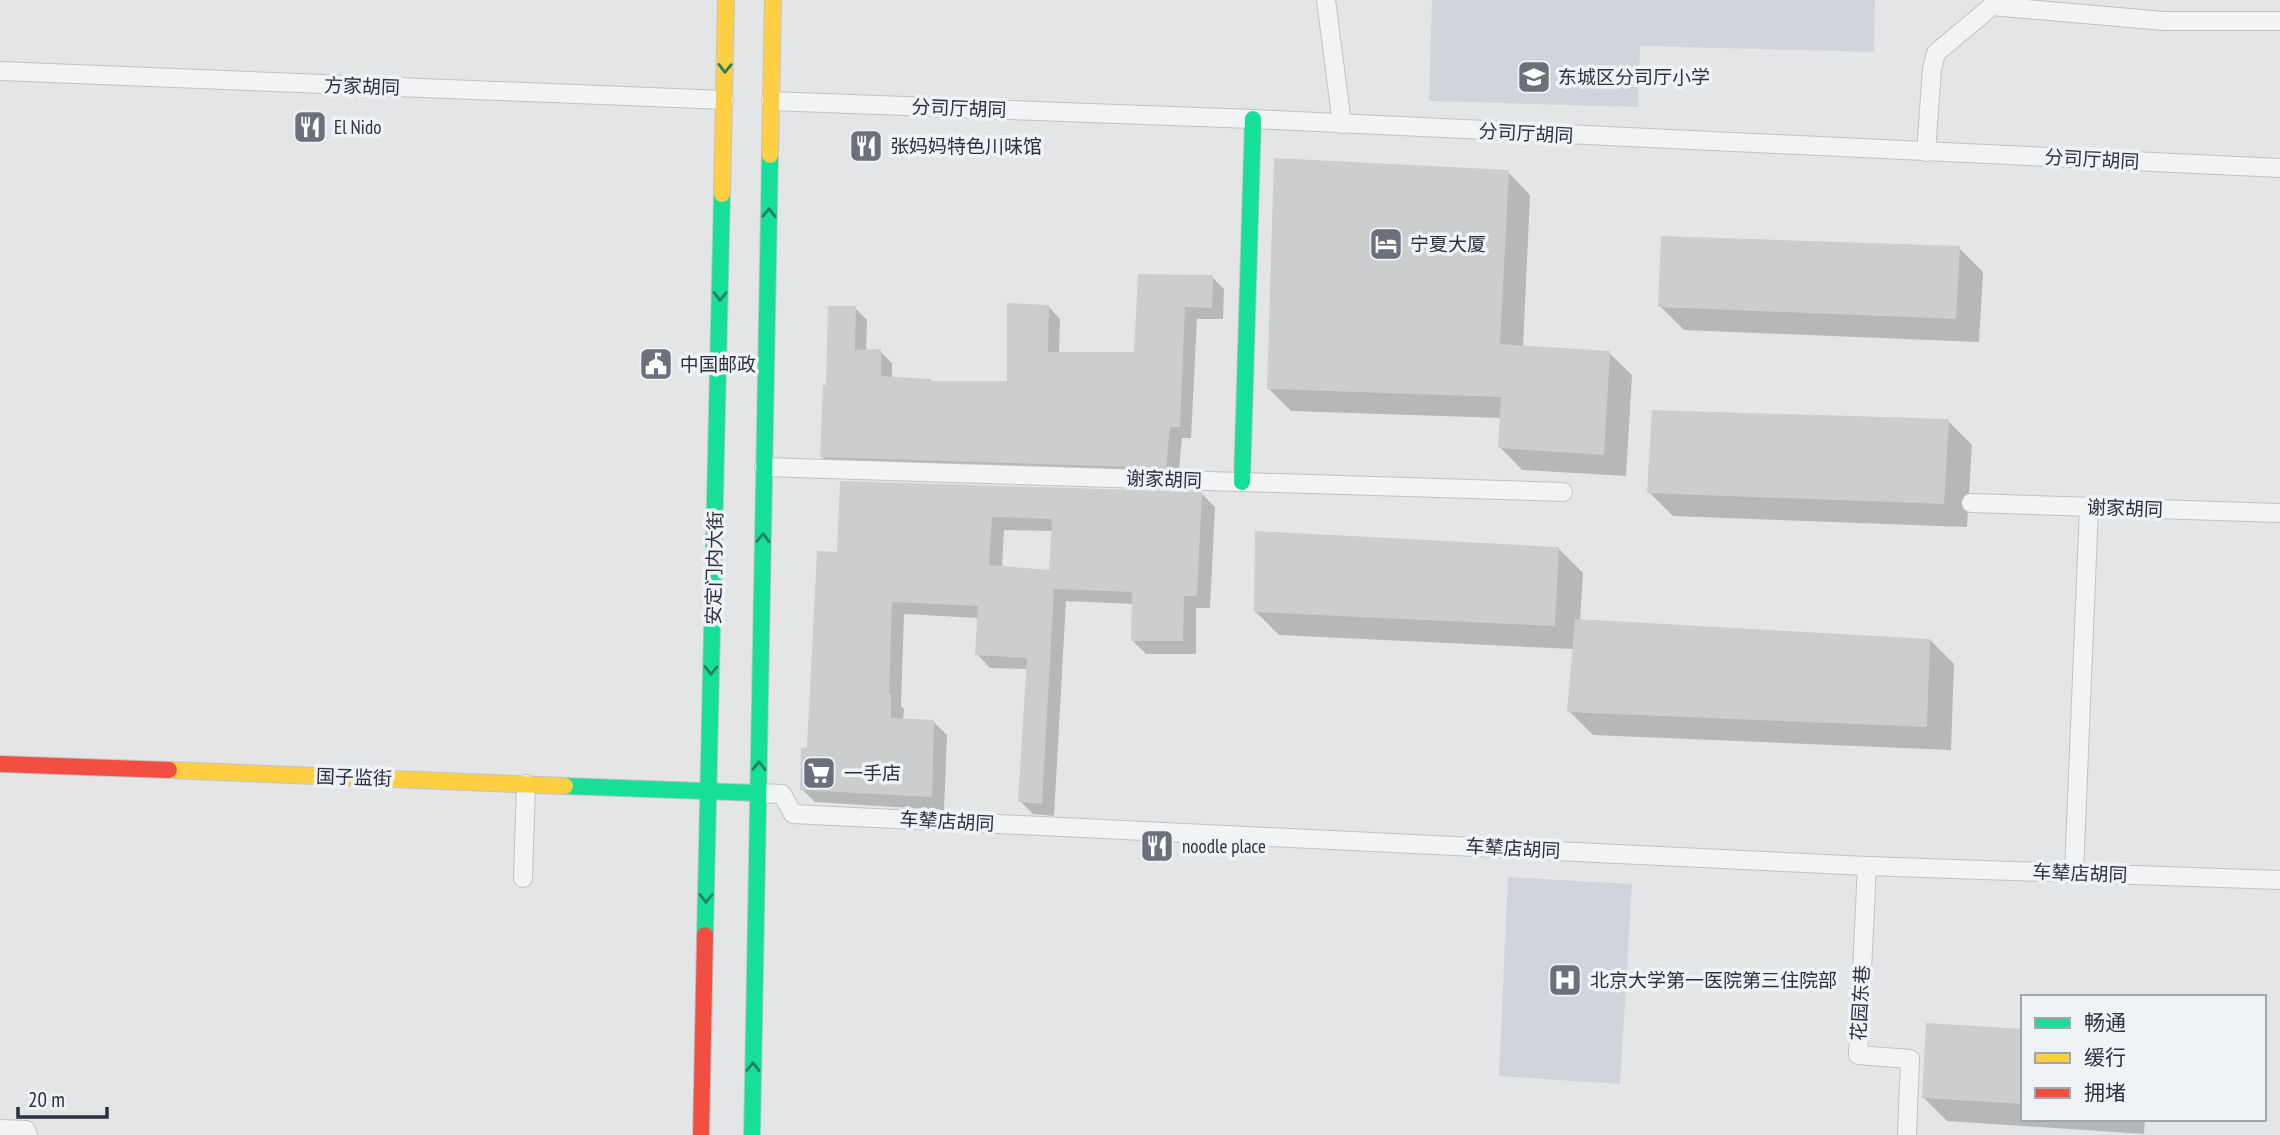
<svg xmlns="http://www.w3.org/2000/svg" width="2280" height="1135" viewBox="0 0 2280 1135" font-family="'PT Sans Narrow','Noto Sans SC',sans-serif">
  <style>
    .built { fill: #d1d4da }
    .shadow { fill: #0003; fill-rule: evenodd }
    .building { fill: #cbcdcf; fill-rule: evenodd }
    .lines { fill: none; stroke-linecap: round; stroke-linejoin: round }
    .lane-casing { stroke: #c1c3c5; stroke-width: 20 }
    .fast-casing { stroke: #c1c3c5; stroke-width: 18 }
    .slow-casing { stroke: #c1c3c5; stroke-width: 18 }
    .jam-casing { stroke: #c1c3c5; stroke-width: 18 }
    .lane { stroke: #f1f3f4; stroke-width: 18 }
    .fast { stroke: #16e098; stroke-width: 16 }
    .slow { stroke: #ffcf43; stroke-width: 16 }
    .jam { stroke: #f24e42; stroke-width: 16 }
    .oneway { stroke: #218068 }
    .labels { text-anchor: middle; stroke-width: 7; stroke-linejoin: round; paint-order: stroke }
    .poi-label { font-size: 19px; fill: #2a3240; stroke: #f0f3f6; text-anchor: start }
    .street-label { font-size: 19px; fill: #2a3240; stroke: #f0f3f6 }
  </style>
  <rect width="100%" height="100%" fill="#e3e5e7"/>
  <path class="built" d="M1432,0H1875L1874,52L1640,46L1638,107L1429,101Z
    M1508,877L1632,884L1620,1084L1499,1076Z"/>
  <path class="shadow" d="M1508,172L1530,195L1523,347L1609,353L1632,375L1626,476L1522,470L1500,447L1502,418L1291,411L1268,388Z
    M1959,248L1983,272L1979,342L1684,330L1660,306Z
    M1212,277L1224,289L1223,319H1197L1191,438H1182L1178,479L834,469L822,457L827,387L855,308L867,320L866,351H880L892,363V379L932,383H1009L1049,307L1060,319L1059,353L1136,354Z
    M1948,421L1972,445L1967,527L1673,516L1649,492Z
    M842,483L1202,494L1215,507L1210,608H1196V654H1146L1133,641V604L1066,601L1054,816L1033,814L1020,801L1028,669L990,668L977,654L979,618L904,614L901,706L904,709L903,720L934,722L947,735L944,810L815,802L802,789L839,554ZM1004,530L1053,531L1051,572L1002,568Z
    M1559,549L1583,573L1580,621L1930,640L1954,664L1951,750L1593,735L1569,711L1574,649L1279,635L1255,611Z
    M2023,1031V1119H2145L2144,1134L1947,1121L1923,1097Z"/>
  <path class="building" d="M1274,158L1509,170L1500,344L1610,351L1604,455L1498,448L1501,397L1267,389Z
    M1661,236L1960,246L1956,319L1658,307Z
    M1138,274L1213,275L1212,308L1185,307L1180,427H1170L1166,468L820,457L823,385H826L828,306H856L855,350L881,349V376L931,379V381H1007V303L1049,305L1048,352H1134Z
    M1652,410L1949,419L1944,504L1647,493Z
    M840,481L1202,492L1197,596H1184L1183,641H1131L1132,592L1054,589L1042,804L1018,802L1027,658L975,655L978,606L892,602L889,694H891V718L934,720L932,797L800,790L801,748L807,747L817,551L837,552ZM992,517L1052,519L1049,570L989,565Z
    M1255,531L1559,547L1555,626L1254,612Z
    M1575,619L1930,639L1927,727L1567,712Z
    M1926,1023L2023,1029V1104L1922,1098Z"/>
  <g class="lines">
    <defs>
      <path id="lane" d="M1326,0L1342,124
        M2003,7L2164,21H2280
        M0,71L724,100
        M771,101L1253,119L2280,168
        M1926,152L1932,69L1936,53L1992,6L2003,7L2004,0
        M764,467L1563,492
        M1971,503L2280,513
        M758,793L782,794L793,814L1867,866L2280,880
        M1867,866L1858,1055L1910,1059L1907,1135
        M2074,873L2089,507
        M523,878L526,784
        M0,1129L26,1130L28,1135"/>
      <path id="fast" d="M1242,482L1253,119
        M565,786L758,793
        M705,935L722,194
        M752,1135L770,155"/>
      <path id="slow" d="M770,155L773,0
        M722,194L726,0
        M169,770L565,786"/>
      <path id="jam" d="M0,764L169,770
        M701,1135L705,935"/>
    </defs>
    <use href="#lane" class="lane-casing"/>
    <use href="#fast" class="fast-casing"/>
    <use href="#slow" class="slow-casing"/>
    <use href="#jam" class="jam-casing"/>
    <use href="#lane" class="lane"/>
    <use href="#fast" class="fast"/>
    <use href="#slow" class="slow"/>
    <use href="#jam" class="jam"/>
  </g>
  <defs><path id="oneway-chevron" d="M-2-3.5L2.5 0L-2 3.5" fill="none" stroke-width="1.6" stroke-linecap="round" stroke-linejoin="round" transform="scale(1.75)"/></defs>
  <g class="oneway">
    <use href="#oneway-chevron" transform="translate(725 68) rotate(91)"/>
    <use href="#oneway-chevron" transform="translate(769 213) rotate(-89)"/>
    <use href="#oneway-chevron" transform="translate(720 296) rotate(91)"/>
    <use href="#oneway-chevron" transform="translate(763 538) rotate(-89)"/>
    <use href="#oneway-chevron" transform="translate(711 670) rotate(91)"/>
    <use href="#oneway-chevron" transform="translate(759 766) rotate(-89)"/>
    <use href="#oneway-chevron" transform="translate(706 898) rotate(91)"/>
    <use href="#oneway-chevron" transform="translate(753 1067) rotate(-89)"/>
  </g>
  <defs>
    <symbol id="school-square" viewBox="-11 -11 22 22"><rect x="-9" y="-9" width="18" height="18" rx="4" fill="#6b717a" stroke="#f0f3f6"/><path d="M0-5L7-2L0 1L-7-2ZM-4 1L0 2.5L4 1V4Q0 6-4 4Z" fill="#fff"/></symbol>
    <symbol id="restaurant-square" viewBox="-11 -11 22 22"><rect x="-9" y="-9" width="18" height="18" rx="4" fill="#6b717a" stroke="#f0f3f6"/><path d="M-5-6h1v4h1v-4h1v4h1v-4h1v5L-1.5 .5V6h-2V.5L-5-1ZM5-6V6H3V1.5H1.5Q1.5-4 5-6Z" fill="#fff"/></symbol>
    <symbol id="hotel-square" viewBox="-11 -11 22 22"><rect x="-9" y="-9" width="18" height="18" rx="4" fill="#6b717a" stroke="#f0f3f6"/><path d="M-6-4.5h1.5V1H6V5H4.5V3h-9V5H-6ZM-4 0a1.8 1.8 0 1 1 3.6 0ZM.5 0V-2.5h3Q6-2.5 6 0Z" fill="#fff"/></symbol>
    <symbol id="civic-square" viewBox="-11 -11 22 22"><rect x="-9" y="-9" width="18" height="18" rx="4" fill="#6b717a" stroke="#f0f3f6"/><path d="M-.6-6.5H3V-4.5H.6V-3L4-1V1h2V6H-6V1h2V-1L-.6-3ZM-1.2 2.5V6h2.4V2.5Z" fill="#fff"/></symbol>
    <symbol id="supermarket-square" viewBox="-11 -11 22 22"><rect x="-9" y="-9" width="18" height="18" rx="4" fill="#6b717a" stroke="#f0f3f6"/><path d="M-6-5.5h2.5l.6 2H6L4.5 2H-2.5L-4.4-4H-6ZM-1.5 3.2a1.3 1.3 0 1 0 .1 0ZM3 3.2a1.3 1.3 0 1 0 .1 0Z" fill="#fff"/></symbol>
    <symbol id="hospital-square" viewBox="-11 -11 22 22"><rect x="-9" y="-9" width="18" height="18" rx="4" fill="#6b717a" stroke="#f0f3f6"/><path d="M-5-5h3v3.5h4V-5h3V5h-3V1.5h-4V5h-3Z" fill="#fff"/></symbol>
  </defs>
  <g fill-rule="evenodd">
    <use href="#school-square" x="1515" y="58" width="38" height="38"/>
    <use href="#restaurant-square" x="291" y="108" width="38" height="38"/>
    <use href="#restaurant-square" x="847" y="127" width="38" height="38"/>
    <use href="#hotel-square" x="1367" y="225" width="38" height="38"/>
    <use href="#civic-square" x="637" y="345" width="38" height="38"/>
    <use href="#supermarket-square" x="800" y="754" width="38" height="38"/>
    <use href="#restaurant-square" x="1138" y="827" width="38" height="38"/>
    <use href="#hospital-square" x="1546" y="961" width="38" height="38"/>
  </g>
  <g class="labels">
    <g class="poi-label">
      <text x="1558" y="84">东城区分司厅小学</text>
      <text x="334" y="134">El Nido</text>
      <text x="890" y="153">张妈妈特色川味馆</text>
      <text x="1410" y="251">宁夏大厦</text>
      <text x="680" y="371">中国邮政</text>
      <text x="844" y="780">一手店</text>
      <text x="1182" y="853">noodle place</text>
      <text x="1590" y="987">北京大学第一医院第三住院部</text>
    </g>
    <g class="street-label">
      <text transform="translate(362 86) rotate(2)" y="7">方家胡同</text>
      <text transform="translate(959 108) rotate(2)" y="7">分司厅胡同</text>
      <text transform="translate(1526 133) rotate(3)" y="7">分司厅胡同</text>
      <text transform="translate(2092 159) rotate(3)" y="7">分司厅胡同</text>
      <text transform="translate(1164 479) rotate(2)" y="7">谢家胡同</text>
      <text transform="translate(2125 508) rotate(2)" y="7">谢家胡同</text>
      <text transform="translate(714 568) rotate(-89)" y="7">安定门内大街</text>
      <text transform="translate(354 777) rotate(2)" y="7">国子监街</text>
      <text transform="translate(947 821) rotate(3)" y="7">车辇店胡同</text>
      <text transform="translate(1513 848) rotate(3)" y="7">车辇店胡同</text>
      <text transform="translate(2080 873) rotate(2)" y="7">车辇店胡同</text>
      <text transform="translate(1860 1003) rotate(-87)" y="7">花园东巷</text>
    </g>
  </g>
  <rect x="2021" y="995" width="245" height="126" fill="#f0f3f6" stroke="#a1a6ad" stroke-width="2"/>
  <rect x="2035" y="1018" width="35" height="10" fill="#16e098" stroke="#a1a6ad" stroke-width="2"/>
  <text x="2084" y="1030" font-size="21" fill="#2a3240">畅通</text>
  <rect x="2035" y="1053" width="35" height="10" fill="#ffcf43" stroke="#a1a6ad" stroke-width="2"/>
  <text x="2084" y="1065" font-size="21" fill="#2a3240">缓行</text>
  <rect x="2035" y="1088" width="35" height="10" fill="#f24e42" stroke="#a1a6ad" stroke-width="2"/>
  <text x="2084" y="1100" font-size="21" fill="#2a3240">拥堵</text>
  <path d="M18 1107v10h89v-10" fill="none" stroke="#2a3240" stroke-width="3.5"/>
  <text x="28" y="1107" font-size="21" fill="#2a3240" stroke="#f0f3f6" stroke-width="5" paint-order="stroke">20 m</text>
</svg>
